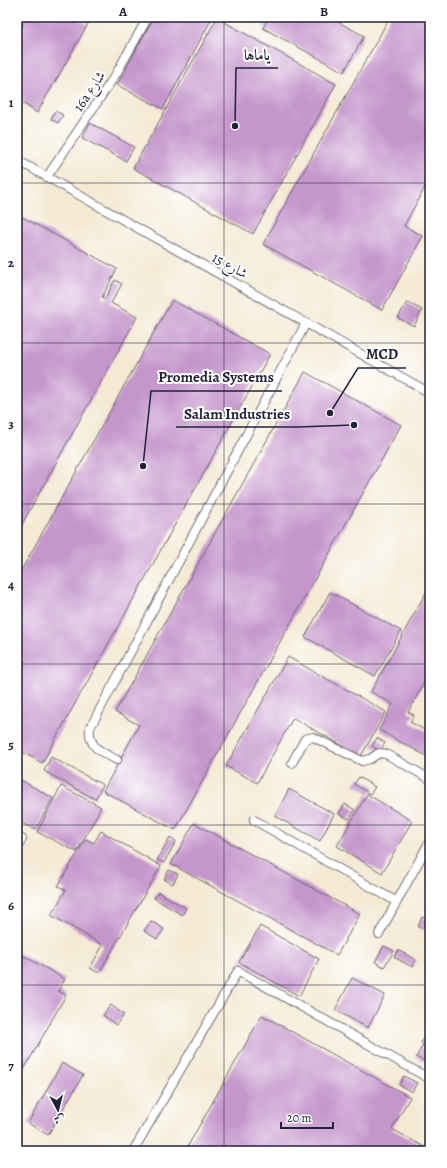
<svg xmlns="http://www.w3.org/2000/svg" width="447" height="1168" viewBox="0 0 447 1168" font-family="Alegreya,Amiri,serif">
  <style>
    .building { fill: #c596cc }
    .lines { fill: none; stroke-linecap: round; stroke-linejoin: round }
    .lane-casing { stroke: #6c6871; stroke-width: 10 }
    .lane { stroke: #fff; stroke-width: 8 }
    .grid { fill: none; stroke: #22223b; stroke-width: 1; stroke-opacity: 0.55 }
    .labels { text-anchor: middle; stroke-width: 4; stroke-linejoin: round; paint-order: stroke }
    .street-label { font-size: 14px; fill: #22223b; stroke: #fff }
    .leader { fill: none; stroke: #22223b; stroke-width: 1.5 }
    .callout-dot { fill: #22223b; stroke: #fff; stroke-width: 1.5 }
    .callout-label { font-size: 15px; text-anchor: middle; font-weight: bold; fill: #22223b; stroke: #fff; stroke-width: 4; stroke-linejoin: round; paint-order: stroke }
    .neatline { fill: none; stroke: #22223b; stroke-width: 1.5 }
    .grid-label { font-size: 13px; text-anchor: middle; font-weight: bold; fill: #22223b }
  </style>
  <rect width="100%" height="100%" fill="#fff"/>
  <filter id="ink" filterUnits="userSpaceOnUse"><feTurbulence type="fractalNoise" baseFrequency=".025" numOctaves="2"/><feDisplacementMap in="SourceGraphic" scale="8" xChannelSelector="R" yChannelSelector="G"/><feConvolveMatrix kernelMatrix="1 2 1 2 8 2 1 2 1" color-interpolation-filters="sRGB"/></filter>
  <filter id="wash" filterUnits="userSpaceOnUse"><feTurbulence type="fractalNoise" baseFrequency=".012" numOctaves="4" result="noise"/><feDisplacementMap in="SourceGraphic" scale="16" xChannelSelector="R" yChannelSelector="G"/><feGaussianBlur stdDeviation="0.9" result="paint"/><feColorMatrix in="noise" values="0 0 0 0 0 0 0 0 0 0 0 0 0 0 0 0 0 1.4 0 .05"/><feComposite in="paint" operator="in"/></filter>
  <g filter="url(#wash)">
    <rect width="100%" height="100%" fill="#f4ead4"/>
    <g id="blocks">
      <path class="building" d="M27,17H72L88,24L37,113L17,99V35Z
        M154,17H210L212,18L163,109L117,85Z
        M269,17H329L364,36L344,72L263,28Z
        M390,17H430V178L404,226L423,236L382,310L263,244Z
        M217,18L336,84L253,234L133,168Z
        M55,111L63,115L58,123L51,119Z
        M90,123L134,147L126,161L82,138Z
        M17,214L117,269L102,297L105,299L115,280L122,284L111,303L137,317L17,533Z
        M172,300L270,354L42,763L17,749V578Z
        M407,302L422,310L414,326L398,318Z
        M305,372L401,425L175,830L103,791L139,725L115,712Z
        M430,585V663L425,670L430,672L408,712L414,715L410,722L430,733V758L379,730L393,704L371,692Z
        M330,592L401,631L375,676L305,637Z
        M288,657L386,712L361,756L293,718L257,783L226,766Z
        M377,738L385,743L380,751L372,746Z
        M51,757L103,785L95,799L44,771Z
        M359,777L375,787L370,794L354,784Z
        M17,778L53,798L35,830L17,820Z
        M61,786L101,807L77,852L37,832Z
        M289,789L334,814L320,841L275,816Z
        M367,794L412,821L382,873L337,846Z
        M345,804L355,810L349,819L339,814Z
        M194,823L360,914L337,955L171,864Z
        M101,831L161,866L99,973L90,968L103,945L51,915L66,890L58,886L86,839L94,843Z
        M170,837L176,841L164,863L157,860Z
        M169,870L178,874L173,884L164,879Z
        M158,892L186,908L182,915L154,898Z
        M422,917L430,921L427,931L418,927Z
        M151,921L164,929L157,939L144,931Z
        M260,926L319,959L299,996L239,962Z
        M384,946L394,951L384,967L375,962Z
        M398,950L416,960L412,967L394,957Z
        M17,952L65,979L58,991L66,995L17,1082Z
        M352,978L385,995L368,1028L335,1010Z
        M111,1005L124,1015L116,1025L103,1015Z
        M262,1015L410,1097L392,1129L430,1150V1151H185Z
        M429,1035L430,1036V1048L423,1061L416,1057L423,1045L421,1043L424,1037L426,1039Z
        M62,1063L83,1075L48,1135L28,1123Z
        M404,1076L417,1083L412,1092L399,1085Z"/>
    </g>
  </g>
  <g filter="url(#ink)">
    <use href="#blocks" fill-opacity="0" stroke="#6c6871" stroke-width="1"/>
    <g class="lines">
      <defs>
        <path id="lane" d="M17,160L430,393
          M47,177L116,74L148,17
          M117,760C102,752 88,748 90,728L306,323
          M292,763L305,739L313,737L362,761L370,759L379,753L386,754L430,779
          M254,820L397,902
          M17,848L22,839
          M379,934L430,841
          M133,1151L238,971L430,1079"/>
      </defs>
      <use href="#lane" class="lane-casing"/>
      <use href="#lane" class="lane"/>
    </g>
  </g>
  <path class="grid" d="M224,17V1151M17,183H430M17,343H430M17,504H430M17,664H430M17,825H430M17,985H430"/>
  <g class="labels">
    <g class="street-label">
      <text transform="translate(89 91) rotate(-56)" y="5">16a شارع</text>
      <text transform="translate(230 265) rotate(29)" y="5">شارع 15</text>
    </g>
  </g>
  <path class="leader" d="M235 126L236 68H278M330 413L358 368H406M143 466L151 391H282M354 425L298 427H176"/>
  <g class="callout-dot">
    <circle cx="235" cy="126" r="4"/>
    <circle cx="330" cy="413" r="4"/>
    <circle cx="143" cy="466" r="4"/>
    <circle cx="354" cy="425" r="4"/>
  </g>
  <g class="callout-label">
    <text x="257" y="60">ياماها</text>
    <text x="382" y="359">MCD</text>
    <text x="216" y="382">Promedia Systems</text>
    <text x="237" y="419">Salam Industries</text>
  </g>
  <rect width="447" height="1168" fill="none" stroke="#fff" stroke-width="44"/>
  <g transform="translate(58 1110) rotate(173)" stroke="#ffffff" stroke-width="3" paint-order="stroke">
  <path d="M0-3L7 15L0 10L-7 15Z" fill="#22223b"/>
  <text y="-6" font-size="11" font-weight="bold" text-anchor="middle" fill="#22223b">ش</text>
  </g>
  <path d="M281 1122v6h52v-6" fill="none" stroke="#22223b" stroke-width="2"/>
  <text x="287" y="1122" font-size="12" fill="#22223b" stroke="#ffffff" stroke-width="3" paint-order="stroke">20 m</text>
  <rect x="22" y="22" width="403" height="1124" class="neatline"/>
  <g class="grid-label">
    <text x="123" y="16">A</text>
    <text x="324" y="16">B</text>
    <text x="11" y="107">1</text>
    <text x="11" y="267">2</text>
    <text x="11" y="428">3</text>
    <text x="11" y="589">4</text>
    <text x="11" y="749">5</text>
    <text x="11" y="910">6</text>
    <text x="11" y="1070">7</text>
  </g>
</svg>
